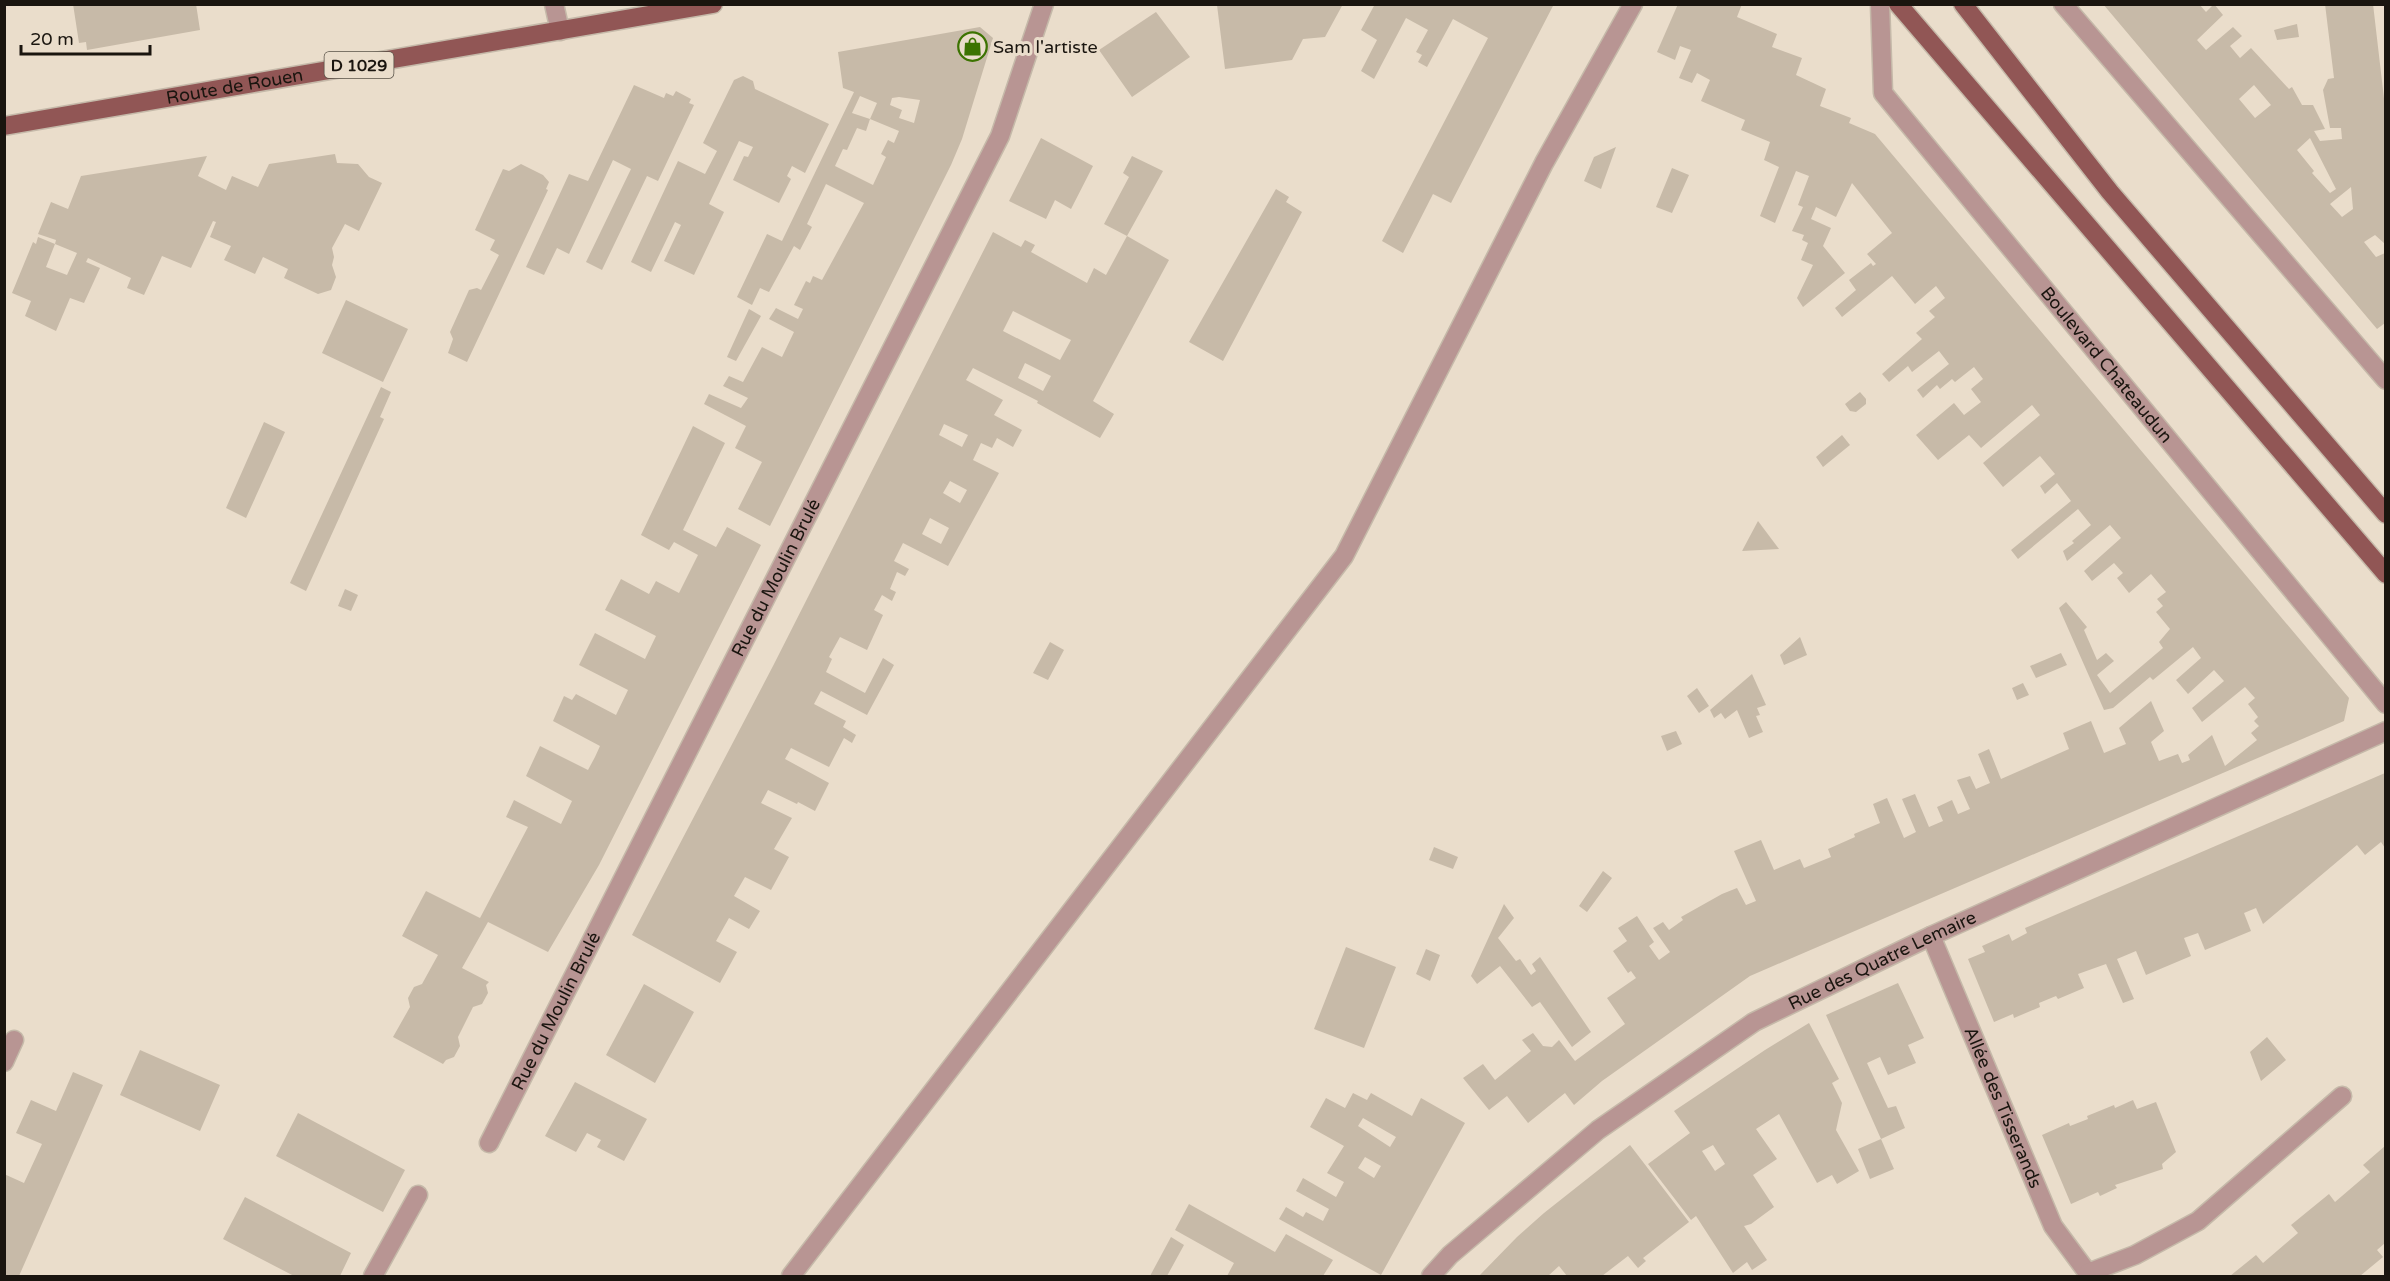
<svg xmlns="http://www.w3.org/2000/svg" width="2390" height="1281" viewBox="0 0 2390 1281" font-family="'Varela Round',sans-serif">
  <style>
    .building { fill: #c7baa8; fill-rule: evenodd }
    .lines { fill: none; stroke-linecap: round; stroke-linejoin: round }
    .minor-casing { stroke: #c5b9a9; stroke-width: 21 }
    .major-casing { stroke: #c5b9a9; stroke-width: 21 }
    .minor { stroke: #b89593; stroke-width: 18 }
    .major { stroke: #915655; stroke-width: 18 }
    .labels { text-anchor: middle; stroke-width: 6; stroke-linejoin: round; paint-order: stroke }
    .shield { fill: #eaddcb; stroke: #585147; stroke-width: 1.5 }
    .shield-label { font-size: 16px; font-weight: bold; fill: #1a150f }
    .poi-label { font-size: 18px; fill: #1a150f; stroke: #eaddcb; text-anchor: start }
    .street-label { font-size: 18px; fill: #1a150f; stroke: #eaddcb }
  </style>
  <rect width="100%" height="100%" fill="#eaddcb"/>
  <path class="building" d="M73,4H196L200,30L87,50L86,42L79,43Z
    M1343,4L1325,37L1303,39L1292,60L1225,69L1217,5Z
    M1375,4H1554L1451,203L1433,194L1403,253L1382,241L1488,38L1453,19L1427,67L1418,62L1422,55L1416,52L1428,30L1406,18L1374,79L1361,71L1377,40L1361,30Z
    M1678,4H1742L1737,17L1777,34L1772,47L1802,58L1796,75L1826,89L1820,106L1851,118L1849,123L1875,134L2349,698L2344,721L1750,976L1602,1081L1574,1105L1565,1093L1528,1123L1507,1096L1489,1110L1463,1078L1483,1064L1495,1080L1531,1051L1522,1040L1533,1033L1543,1046L1552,1047L1559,1040L1575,1061L1625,1024L1607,998L1636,978L1631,971L1628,973L1613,951L1627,941L1618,928L1637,916L1654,942L1649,946L1659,960L1670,952L1653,928L1663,922L1669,930L1683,920L1681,917L1722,894L1737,888L1746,905L1756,901L1734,851L1761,840L1774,870L1800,859L1804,868L1831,857L1828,849L1855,837L1854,834L1880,823L1873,804L1887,798L1904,838L1916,832L1902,799L1915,794L1929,827L1943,821L1937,807L1952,800L1958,814L1970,809L1957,780L1970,776L1976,789L1990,783L1978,754L1989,749L2001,779L2069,749L2063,733L2091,721L2104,753L2126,744L2119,728L2151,701L2164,731L2151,742L2159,761L2178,754L2182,763L2190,760L2188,755L2212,735L2225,766L2257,740L2251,733L2259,726L2254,721L2258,717L2248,704L2255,698L2245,687L2202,722L2192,708L2224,681L2214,670L2188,694L2176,680L2201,658L2193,647L2153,680L2150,677L2113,708L2104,710L2059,608L2066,602L2087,627L2084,630L2097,660L2106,653L2114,661L2097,675L2110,693L2163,648L2159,642L2170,629L2156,612L2163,606L2157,599L2166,592L2151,574L2129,593L2117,578L2123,573L2114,563L2092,581L2084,571L2121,538L2110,525L2067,561L2063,551L2074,543L2072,541L2091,525L2078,509L2018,559L2011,550L2071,501L2057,483L2045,494L2040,486L2055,474L2040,456L2003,487L1983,463L2040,415L2032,405L1981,448L1969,435L1938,460L1916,435L1954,403L1964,415L1981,402L1971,389L1983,379L1974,367L1955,382L1952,379L1940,389L1937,385L1923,398L1917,390L1949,364L1939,351L1912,372L1908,366L1889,382L1882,374L1922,339L1916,333L1935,317L1929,311L1945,298L1936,286L1915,304L1892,276L1842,317L1835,308L1856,290L1849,280L1871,263L1873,266L1876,264L1867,254L1892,233L1852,183L1836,217L1816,207L1811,219L1831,228L1823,246L1845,273L1803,307L1797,298L1813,265L1801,260L1808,243L1802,240L1804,235L1792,231L1803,207L1798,205L1809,176L1796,171L1775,223L1760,216L1779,167L1764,160L1770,142L1741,130L1745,120L1701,101L1710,80L1697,73L1692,83L1679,78L1691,50L1680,46L1675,60L1657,52Z
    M2103,4H2199L2206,12L2214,4L2223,15L2197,40L2206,50L2233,27L2242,36L2230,46L2240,58L2251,48L2289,89L2292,87L2302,105H2313L2325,129L2314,131L2320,141L2342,139L2341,128H2330L2323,90L2328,79L2334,78L2325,4H2373L2385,107V244L2375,235L2364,242L2376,257L2385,253V323L2377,329ZM2254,85L2271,105L2255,118L2239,99ZM2310,138L2336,189L2330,193L2312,173L2314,171L2297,150ZM2351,187L2353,209L2342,217L2330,204Z
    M1156,12L1190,57L1132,97L1099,50Z
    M2297,24L2299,37L2277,40L2274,30Z
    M980,27L993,38L962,139L951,165L770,526L738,509L762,462L735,448L746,426L704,404L709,394L741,408L748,398L723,386L729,376L743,382L762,347L782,357L794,332L769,319L776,308L798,319L803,309L794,305L806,281L810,283L813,276L822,280L864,203L826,184L807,224L812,227L800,250L794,246L769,292L760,288L752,305L737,297L767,234L782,241L854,92L843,88L838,52ZM860,96L877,103L870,119L852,113ZM899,97L920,100L914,123L899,118L902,110L890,105L892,98ZM870,119L899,131L894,143L888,140L881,154L886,157L873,185L835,166L843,149L847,150L857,128L866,131Z
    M743,76L753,81L755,89L829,124L805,173L792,166L787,176L791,179L779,203L733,180L744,156L748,157L753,147L739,141L709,204L724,212L694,275L664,261L681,225L675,222L651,272L631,262L678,161L705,174L717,151L703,143L734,80Z
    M634,85L664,98L666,93L673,96L676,91L691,99L689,103L694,105L658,181L647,176L602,270L586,262L631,169L613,160L569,254L557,248L544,275L526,267L569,174L588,181Z
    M1041,138L1093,166L1071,209L1055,200L1046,219L1009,201Z
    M1616,147L1601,189L1584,181L1594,157Z
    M335,154L337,163L358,164L369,177L382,183L359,231L345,224L332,248L334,257L332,265L336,277L331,290L318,294L284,278L288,269L263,257L255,274L224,260L231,246L210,237L216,222L213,221L191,268L162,256L144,295L127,288L131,278L88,258L86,262L100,268L84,303L70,298L56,331L25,316L31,301L12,293L33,242L36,244L38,237L55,244L46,267L67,275L77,253L55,244L56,240L38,234L51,202L68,209L81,176L207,156L198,176L226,190L232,176L258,187L269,164Z
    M1132,156L1163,171L1127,236L1104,224L1129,177L1123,173Z
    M521,164L543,175L549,182L546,189L548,190L467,362L448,353L453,339L450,332L469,290L477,288L481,290L499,255L490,250L495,240L475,230L503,169L509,171Z
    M1672,168L1689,175L1672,213L1656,207Z
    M1276,189L1289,197L1286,202L1302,212L1223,361L1189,342Z
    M993,232L1021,247L1025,240L1035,245L1031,252L1087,283L1094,268L1106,275L1127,236L1169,260L1093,401L1114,414L1100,438L1037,403L1038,401L973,368L966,380L1003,400L994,415L1022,430L1013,447L997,438L992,448L981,443L973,460L999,473L948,566L903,543L894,561L909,569L905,576L897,572L890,589L896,592L892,601L882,595L874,610L883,615L867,650L840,637L829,657L832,659L826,672L865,693L883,658L894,665L867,715L821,691L814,704L846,721L843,727L856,735L852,743L844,738L829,767L791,748L785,759L829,783L815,811L798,802L797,804L768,790L761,803L792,818L774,849L789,857L771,890L745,877L734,896L760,911L749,929L729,918L716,941L737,952L720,983L632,935L773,666ZM1013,311L1071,340L1060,360L1003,331ZM1025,363L1051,376L1043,391L1018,378ZM944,424L968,435L962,447L939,435ZM950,481L967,490L960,503L943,493ZM930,518L949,528L941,544L922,534Z
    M346,300L408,329L383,382L322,353Z
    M749,309L761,316L736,361L727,357Z
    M381,387L391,392L380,417L384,419L306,591L290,583Z
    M1860,392L1866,399V404L1856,412L1850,411L1845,404Z
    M264,422L285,432L246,518L226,508Z
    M693,426L725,443L683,530L716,547L727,527L761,545L599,865L548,952L488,922L462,968L489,982L486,985L488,993L482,1004L473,1007L458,1037L460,1046L454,1057L446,1060L443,1064L393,1037L410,1007L408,998L414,987L422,984L438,955L402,936L426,891L480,918L528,827L506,817L514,800L561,824L572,801L526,776L540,746L588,770L595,757L600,746L553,721L564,696L572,700L576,694L616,715L628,690L579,665L595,633L645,659L656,636L605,610L621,579L649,594L656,581L679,593L698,555L674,542L669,550L641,535Z
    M1842,435L1850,445L1823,467L1816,457Z
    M1758,521L1779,549L1742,551Z
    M345,589L358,595L351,611L338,606Z
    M1800,637L1807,655L1784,665L1780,655Z
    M1050,642L1064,650L1048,680L1033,673Z
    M2061,653L2067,665L2036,678L2030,666Z
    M1752,674L1766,705L1757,708L1760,715L1756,716L1763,732L1749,738L1737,710L1725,719L1721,713L1714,718L1710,710Z
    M2023,683L2029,695L2017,700L2012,688Z
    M1697,688L1709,706L1699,713L1687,696Z
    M1676,731L1682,744L1667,751L1661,736Z
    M2385,773V848L2381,842L2365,855L2357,845L2263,924L2256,908L2244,913L2251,931L2205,950L2198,933L2184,938L2191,956L2146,975L2136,951L2117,959L2134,999L2123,1003L2106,964L2078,974L2084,988L2058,999L2056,996L2039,1003L2040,1007L2014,1018L2013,1014L1994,1022L1968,959L1985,952L1982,946L2009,934L2012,941L2027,933L2025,928Z
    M1434,847L1458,857L1453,869L1429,860Z
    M1603,871L1612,878L1587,912L1579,906Z
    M1504,904L1514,918L1498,938L1516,961L1520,959L1531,975L1536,971L1532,964L1540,957L1591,1032L1572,1047L1540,1002L1532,1007L1500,966L1477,984L1471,976Z
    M1346,947L1396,967L1364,1048L1314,1029Z
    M1426,949L1440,955L1430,981L1416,974Z
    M1898,983L1924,1038L1908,1045L1916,1063L1888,1075L1880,1057L1867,1063L1888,1108L1896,1106L1905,1128L1881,1139L1894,1169L1870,1179L1858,1149L1881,1139L1826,1015Z
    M644,984L694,1012L655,1083L606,1055Z
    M1809,1023L1839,1079L1832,1083L1842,1103L1836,1130L1859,1171L1837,1184L1832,1175L1817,1183L1779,1114L1756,1129L1777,1159L1753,1175L1774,1207L1751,1224L1744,1226L1767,1260L1752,1270L1747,1262L1733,1273L1696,1216L1691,1220L1648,1164L1690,1133L1674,1111L1765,1050ZM1713,1145L1725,1164L1715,1171L1702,1151Z
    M2267,1037L2286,1060L2261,1081L2250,1052Z
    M140,1050L220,1085L200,1131L120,1095Z
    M73,1072L103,1085L19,1276H4V1174L24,1183L42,1144L16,1133L31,1100L56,1111Z
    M575,1082L647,1119L624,1161L597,1147L601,1140L587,1133L576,1152L545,1136Z
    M1353,1093L1367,1100L1371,1093L1412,1116L1421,1098L1465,1123L1381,1275L1279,1219L1286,1207L1303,1217L1306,1212L1323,1221L1329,1209L1296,1191L1303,1178L1336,1197L1344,1182L1327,1173L1344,1146L1310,1127L1326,1098L1345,1108ZM1363,1118L1396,1137L1390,1147L1358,1126ZM1365,1157L1381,1166L1374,1178L1358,1168Z
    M2133,1100L2137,1109L2156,1102L2176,1152L2162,1164L2163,1169L2115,1185L2117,1188L2100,1196L2098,1192L2071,1204L2042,1135L2069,1123L2070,1126L2088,1119L2087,1116L2114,1105L2115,1108Z
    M298,1113L405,1170L383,1212L276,1156Z
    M1630,1145L1689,1222L1643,1258L1646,1261L1638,1268L1628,1256L1602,1276H1567L1559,1266L1548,1276H1479L1517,1237L1544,1213Z
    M2385,1146V1243L2377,1250L2383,1257L2360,1276H2230L2256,1255L2263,1263L2298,1233L2291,1225L2329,1194L2335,1202L2370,1172L2363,1165Z
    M245,1197L351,1253L340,1276H294L223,1239Z
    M1189,1204L1275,1252L1286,1234L1333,1260L1323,1276H1227L1234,1263L1175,1230Z
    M1171,1237L1184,1245L1167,1276H1150Z"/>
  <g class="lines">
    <defs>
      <g id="minor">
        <path d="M554,4L560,31"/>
        <path id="s1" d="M1880,4L1883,93L2386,704"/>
        <path d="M2063,4L2386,380"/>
        <path id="s2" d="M1931,936L2053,1226L2090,1276"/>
        <path d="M4,1062L14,1040"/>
        <path id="s3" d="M489,1143L1000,136L1044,4"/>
        <path d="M2088,1273L2135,1255L2198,1221L2342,1096"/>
        <path d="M373,1276L418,1195"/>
        <path d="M791,1276L1344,556L1544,163L1633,4"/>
        <path id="s4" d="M1431,1276L1450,1255L1598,1130L1754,1022L1931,936L2386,731"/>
      </g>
      <g id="major">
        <path d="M1898,4L2386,574"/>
        <path d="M1963,4L2110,192L2386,514"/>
        <path id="s5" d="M4,126L713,4"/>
      </g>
    </defs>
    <use href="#minor" class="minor-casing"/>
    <use href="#major" class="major-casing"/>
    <use href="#minor" class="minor"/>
    <use href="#major" class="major"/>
  </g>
  <defs>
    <symbol id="shop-ring" viewBox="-11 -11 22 22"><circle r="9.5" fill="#eaddcb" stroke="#3c7301" stroke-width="1.5"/><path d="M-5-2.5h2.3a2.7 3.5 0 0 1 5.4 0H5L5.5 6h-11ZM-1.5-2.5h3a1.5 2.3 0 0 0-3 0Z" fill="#3c7301"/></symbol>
  </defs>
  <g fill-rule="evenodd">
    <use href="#shop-ring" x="956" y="30" width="33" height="33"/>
  </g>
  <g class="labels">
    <rect class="shield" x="324.5" y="52" width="69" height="26" rx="4.5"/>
    <g class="shield-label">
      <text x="359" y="71">D 1029</text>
    </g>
    <g class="poi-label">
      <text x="993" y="53">Sam l'artiste</text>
    </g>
    <g class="street-label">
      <text dy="6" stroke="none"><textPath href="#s5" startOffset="234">Route de Rouen</textPath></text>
      <text dy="6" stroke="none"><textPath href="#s1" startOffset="441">Boulevard Chateaudun</textPath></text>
      <text dy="6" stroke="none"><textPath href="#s3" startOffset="634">Rue du Moulin Brulé</textPath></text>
      <text dy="6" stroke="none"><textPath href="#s4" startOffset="554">Rue des Quatre Lemaire</textPath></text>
      <text dy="6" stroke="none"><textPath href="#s3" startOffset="148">Rue du Moulin Brulé</textPath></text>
      <text dy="6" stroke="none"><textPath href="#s2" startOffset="186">Allée des Tisserands</textPath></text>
    </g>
  </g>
  <rect width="2390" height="1281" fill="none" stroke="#1a150f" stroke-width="12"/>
  <path d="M21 45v9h129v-9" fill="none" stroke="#1a150f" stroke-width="3"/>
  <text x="30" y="45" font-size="18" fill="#1a150f" stroke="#eaddcb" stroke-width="4.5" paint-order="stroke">20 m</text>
</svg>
